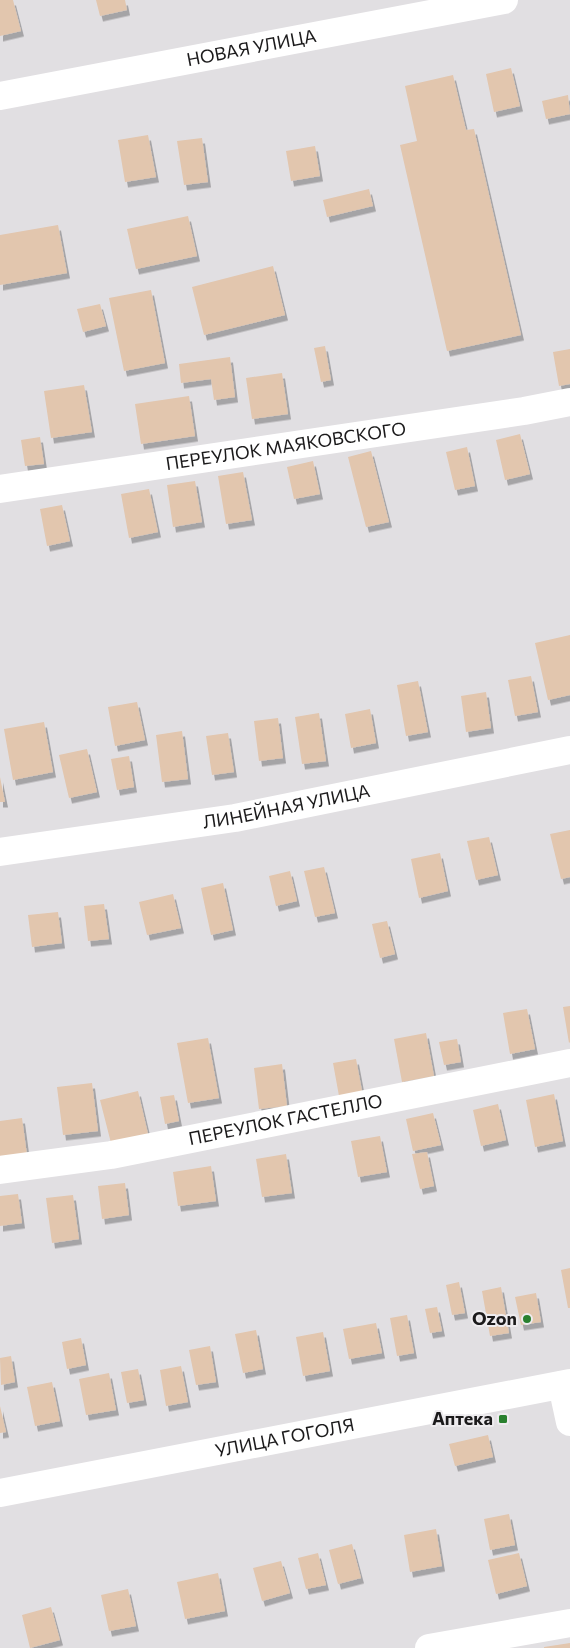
<svg xmlns="http://www.w3.org/2000/svg" width="570" height="1648" viewBox="0 0 570 1648" font-family="Commissioner,sans-serif">
  <style>
    .building { fill: #e2c6ae; filter: url(#shadow) }
    .lines { fill: none; stroke-linecap: round; stroke-linejoin: round }
    .street { stroke: #fff; stroke-width: 28 }
    .secondary { stroke: #fff; stroke-width: 28 }
    .poi-dot { fill: #29802e; stroke: #eeecef; stroke-width: 2 }
    .labels { text-anchor: middle; stroke-width: 4; stroke-linejoin: round; paint-order: stroke }
    .street-label { font-size: 18px; fill: #1b1a1b; stroke: #eeecef }
    .poi-label { font-size: 18px; font-weight: bold; fill: #1b1a1b; stroke: #eeecef; text-anchor: end }
  </style>
  <defs>
    <filter id="shadow"><feDropShadow dx="3" dy="5.5" stdDeviation="0" flood-color="#0004"/></filter>
  </defs>
  <rect width="100%" height="100%" fill="#e1dfe2"/>
  <path class="building" d="M0,0H13L21,31L0,36Z
    M96,0H125L127,10L100,16Z
    M511,68L520,106L494,112L486,74Z
    M453,75L466,130L474,129L521,335L447,351L400,145L417,141L405,86Z
    M568,95L570,114L546,119L542,101Z
    M148,135L156,177L125,182L118,140Z
    M202,138L208,182L184,185L177,141Z
    M315,146L320,176L291,181L286,151Z
    M369,189L373,206L327,217L323,200Z
    M188,216L197,256L136,269L127,229Z
    M58,225L67,273L0,285V235Z
    M273,266L285,315L204,335L192,287Z
    M151,290L165,363L124,371L109,298Z
    M100,304L106,326L83,332L77,309Z
    M325,346L331,380L321,382L314,348Z
    M570,349V384L559,386L553,352Z
    M230,357L235,397L214,400L211,379L181,383L179,364Z
    M282,373L288,414L252,419L246,378Z
    M84,385L92,432L51,438L44,391Z
    M189,396L195,436L141,444L135,404Z
    M520,434L530,474L505,480L496,440Z
    M40,437L44,464L25,466L21,440Z
    M467,447L475,486L455,490L446,452Z
    M371,451L389,522L366,527L348,457Z
    M313,461L320,494L294,499L287,467Z
    M243,472L252,520L226,524L218,476Z
    M195,481L202,522L173,527L167,485Z
    M149,489L158,532L129,538L121,494Z
    M62,505L70,541L47,546L40,509Z
    M570,635V695L548,700L535,643Z
    M531,676L538,712L515,716L508,680Z
    M418,681L428,732L406,736L397,685Z
    M486,692L491,728L466,732L461,696Z
    M137,702L145,740L115,746L108,707Z
    M370,709L376,743L351,748L345,714Z
    M319,713L326,761L302,764L295,717Z
    M278,718L283,758L259,761L254,721Z
    M44,722L53,772L13,780L4,729Z
    M182,731L188,779L162,782L156,735Z
    M228,733L234,772L212,775L206,736Z
    M87,749L97,792L69,798L59,755Z
    M129,756L134,787L117,790L111,759Z
    M0,777L5,802H0Z
    M570,830V877L561,879L550,834Z
    M489,837L498,875L476,880L467,841Z
    M440,853L448,891L419,898L411,859Z
    M324,867L335,913L315,917L304,871Z
    M290,871L297,901L276,906L269,876Z
    M223,883L233,930L211,935L201,888Z
    M173,894L181,928L147,935L139,902Z
    M104,904L109,939L88,941L84,906Z
    M58,912L62,943L32,947L28,915Z
    M387,921L395,954L380,958L372,924Z
    M570,1006V1042L569,1043L563,1007Z
    M527,1009L535,1049L510,1054L503,1013Z
    M426,1033L434,1076L402,1082L394,1039Z
    M208,1038L219,1098L188,1103L177,1043Z
    M457,1039L461,1062L444,1065L439,1042Z
    M356,1059L362,1091L339,1096L333,1063Z
    M282,1064L287,1106L259,1109L254,1068Z
    M92,1083L98,1131L63,1135L57,1087Z
    M138,1091L148,1134L111,1143L100,1100Z
    M554,1094L563,1141L535,1147L526,1100Z
    M174,1095L179,1121L165,1124L160,1097Z
    M498,1104L506,1140L481,1146L473,1110Z
    M433,1113L441,1145L413,1151L406,1119Z
    M22,1118L27,1155L0,1159V1121Z
    M380,1136L387,1172L358,1177L351,1141Z
    M427,1152L434,1186L420,1189L412,1154Z
    M286,1154L292,1193L262,1197L256,1159Z
    M211,1166L216,1201L178,1206L173,1172Z
    M125,1183L129,1215L102,1219L98,1186Z
    M18,1194L22,1223L0,1226V1196Z
    M73,1195L79,1239L52,1243L46,1198Z
    M570,1268V1308H568L561,1270Z
    M459,1282L465,1313L452,1315L446,1285Z
    M501,1287L509,1333L490,1336L482,1291Z
    M536,1293L541,1322L521,1325L515,1297Z
    M437,1307L442,1331L430,1333L425,1309Z
    M407,1315L414,1353L397,1356L390,1318Z
    M376,1323L382,1353L349,1359L343,1329Z
    M256,1330L263,1369L243,1373L235,1334Z
    M323,1332L330,1371L303,1376L296,1337Z
    M81,1338L86,1365L67,1369L62,1342Z
    M210,1346L216,1382L196,1385L189,1350Z
    M11,1356L15,1382L1,1385L0,1358Z
    M181,1366L188,1402L166,1406L160,1370Z
    M138,1369L144,1400L127,1403L121,1372Z
    M109,1373L116,1410L86,1415L79,1379Z
    M52,1382L60,1421L35,1426L27,1387Z
    M0,1406L6,1432L0,1433Z
    M488,1435L493,1457L455,1466L449,1444Z
    M509,1514L515,1545L490,1550L484,1519Z
    M436,1529L442,1566L410,1572L404,1535Z
    M352,1544L361,1578L338,1584L329,1550Z
    M318,1553L326,1585L306,1589L298,1558Z
    M519,1553L527,1586L496,1594L488,1560Z
    M281,1561L290,1593L262,1601L253,1568Z
    M218,1573L225,1611L185,1619L177,1582Z
    M128,1589L136,1626L109,1631L101,1595Z
    M51,1607L60,1640L30,1648L22,1615Z
    M570,1643V1648H544V1647Z"/>
  <g class="lines">
    <g class="street">
      <path id="s1" d="M0,96L504,0"/>
      <path id="s2" d="M0,489L524,411L570,402"/>
      <path id="s3" d="M0,852L235,818L570,750"/>
      <path id="s4" d="M0,1170L111,1155L570,1063"/>
      <path d="M562,1385L570,1422"/>
      <path d="M429,1648L570,1623"/>
    </g>
    <path class="secondary" id="s5" d="M0,1493L570,1383"/>
  </g>
  <g class="poi-dot">
    <circle cx="527" cy="1319" r="5"/>
    <rect x="498" y="1414" width="10" height="10" rx="2.5"/>
  </g>
  <g class="labels">
    <g class="street-label">
      <text dy="6" stroke="none"><textPath href="#s1" startOffset="256">НОВАЯ УЛИЦА</textPath></text>
      <text dy="6" stroke="none"><textPath href="#s2" startOffset="289">ПЕРЕУЛОК МАЯКОВСКОГО</textPath></text>
      <text dy="6" stroke="none"><textPath href="#s3" startOffset="290">ЛИНЕЙНАЯ УЛИЦА</textPath></text>
      <text dy="6" stroke="none"><textPath href="#s4" startOffset="290">ПЕРЕУЛОК ГАСТЕЛЛО</textPath></text>
      <text dy="6" stroke="none"><textPath href="#s5" startOffset="290">УЛИЦА ГОГОЛЯ</textPath></text>
    </g>
    <g class="poi-label">
      <text x="517" y="1325">Ozon</text>
      <text x="493" y="1425">Аптека</text>
    </g>
  </g>
</svg>
